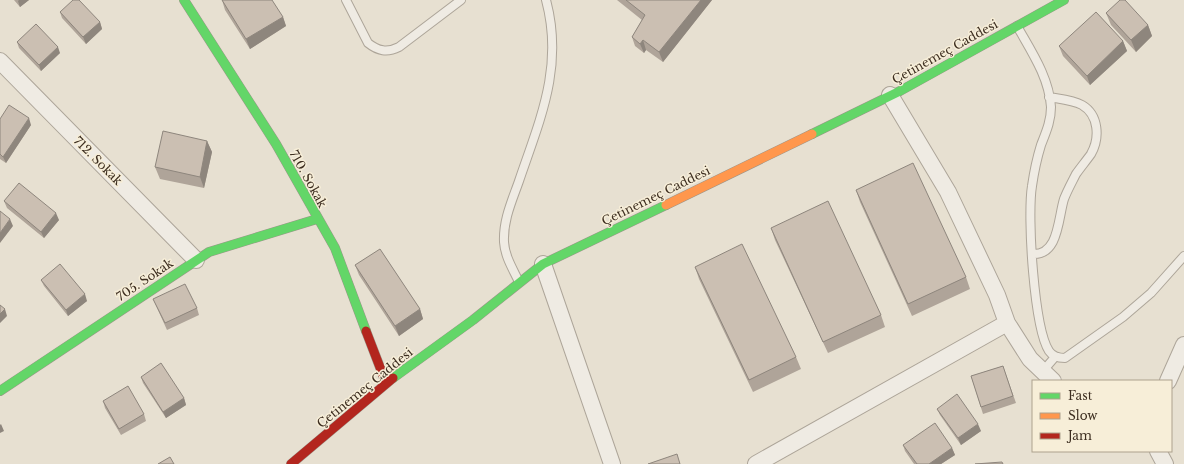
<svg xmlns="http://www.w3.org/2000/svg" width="1184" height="464" viewBox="0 0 1184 464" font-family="'Libre Baskerville',serif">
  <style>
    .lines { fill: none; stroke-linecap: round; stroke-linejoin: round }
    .lane-casing { stroke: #ada599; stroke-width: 10 }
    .street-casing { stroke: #ada599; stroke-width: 18 }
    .fast-casing { stroke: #9c958a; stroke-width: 10 }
    .slow-casing { stroke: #9c958a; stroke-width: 10 }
    .jam-casing { stroke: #9c958a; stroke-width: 10 }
    .lane { stroke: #efebe3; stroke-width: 8 }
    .street { stroke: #efebe3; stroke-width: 16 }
    .fast { stroke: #63d668; stroke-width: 9 }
    .slow { stroke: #ff974d; stroke-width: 9 }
    .jam { stroke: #b3261e; stroke-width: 9 }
    .wall { fill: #afa499 }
    .shaded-wall { fill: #8e867d }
    .building { fill: #cbbfb2; stroke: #8e867d }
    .labels { text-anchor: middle; stroke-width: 3; stroke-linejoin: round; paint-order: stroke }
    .street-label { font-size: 12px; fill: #3d2e20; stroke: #f7eed8 }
  </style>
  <rect width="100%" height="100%" fill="#e7e0d1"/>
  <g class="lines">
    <defs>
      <path id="lane" d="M346,0L368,43C378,51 387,53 399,47L461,0
        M1017,26C1031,51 1049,77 1051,107C1051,121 1046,132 1041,145C1037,158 1034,172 1032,186C1027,216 1034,328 1049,351C1053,357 1059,358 1065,358L1123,317L1151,293L1184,256
        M1032,254C1059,256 1058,218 1064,199C1067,191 1072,182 1076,174C1081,167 1086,161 1091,154C1100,138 1099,115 1082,105C1073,100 1060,99 1049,97
        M519,282C513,269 505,257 504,242C503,220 512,201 519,181C540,119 564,67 546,0
        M1042,372L1055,357"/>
      <path id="street" d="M0,61L196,260
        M890,95L948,192L997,295L1007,323L1030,359L1053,381
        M543,264L612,464
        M1168,381L1184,345
        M1158,451L1165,464
        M756,464L1007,323"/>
      <path id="fast" d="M184,0L276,144L335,248L366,331
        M812,134L900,91L1064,0
        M393,378L473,320L543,264L666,205
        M0,391L209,252L317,219"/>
      <path id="slow" d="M666,205L812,134"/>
      <path id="jam" d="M366,331L386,383
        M291,464L393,378"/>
    </defs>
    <use href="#lane" class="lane-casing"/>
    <use href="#street" class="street-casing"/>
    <use href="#fast" class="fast-casing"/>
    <use href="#slow" class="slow-casing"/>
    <use href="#jam" class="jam-casing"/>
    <use href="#lane" class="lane"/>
    <use href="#street" class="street"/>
    <use href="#fast" class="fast"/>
    <use href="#slow" class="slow"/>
    <use href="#jam" class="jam"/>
  </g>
  <path class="wall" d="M14,0H29L20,7Z
    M222,0L283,17L286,26L250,49L225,10Z
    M617,0H712L663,62L646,50L644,53L635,46L632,37L642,20Z
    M60,12L100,22L102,29L86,44L62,18Z
    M1106,13L1148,25L1152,36L1136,52L1111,25Z
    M1123,41L1127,51L1090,85L1063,56L1059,46Z
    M17,42L60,53L41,71L19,48Z
    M0,119L31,125L6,163L0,159Z
    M207,141L212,152L204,188L160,179L155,167Z
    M856,190L966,277L970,289L912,316L860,202Z
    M4,201L59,220L44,238L7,208Z
    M771,228L881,315L885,327L828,353L775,240Z
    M355,265L420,309L423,319L399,336L359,275Z
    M695,267L796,357L801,369L753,392L699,279Z
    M41,280L87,301L68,316L44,286Z
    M153,299L197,308L199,315L167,330Z
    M1003,366L1016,403L983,414L971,376Z
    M141,377L184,398L186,405L166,418L143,383Z
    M103,401L144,414L146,421L121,435L105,408Z
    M937,409L981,431L961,445L940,415Z
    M903,445L952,448L955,455L941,464H914L905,451Z"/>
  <path class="shaded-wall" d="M19,0H29L20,7L18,1Z
    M701,0H712L663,62L659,52Z
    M283,17L286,26L250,49L246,39Z
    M100,22L102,29L86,44L83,37Z
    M1148,25L1152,36L1136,52L1131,40Z
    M643,40L646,50L644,53L640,44Z
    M1123,41L1127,51L1090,85L1087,76Z
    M58,47L60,53L41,71L39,65Z
    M29,118L31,125L6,163L3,157Z
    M207,141L212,152L204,188L200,177Z
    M56,213L59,220L44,238L41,232Z
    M10,219L13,226L0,243V233Z
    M85,294L87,301L68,316L66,310Z
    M5,309L7,316L0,323V314Z
    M420,309L423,319L399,336L395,326Z
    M184,398L186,405L166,418L163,412Z
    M1,424L4,431L0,433V425Z
    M978,424L981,431L961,445L958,438Z
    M952,448L955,455L941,464H929Z"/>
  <path class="building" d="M73,0H79L100,22L83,37L60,12Z
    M222,0H272L283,17L246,39Z
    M626,0H701L659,52L643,40L640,44L632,37L645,15Z
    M1120,0H1125L1148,25L1131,40L1106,13Z
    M1096,12L1123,41L1087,76L1059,46Z
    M36,24L58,47L39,65L17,42Z
    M9,105L29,118L3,157L0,154V119Z
    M163,131L207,141L200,177L155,167Z
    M913,163L966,277L908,304L856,190Z
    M19,183L56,213L41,232L4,201Z
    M828,201L881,315L823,342L771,228Z
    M0,211L10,219L0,233Z
    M742,244L796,357L749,380L695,267Z
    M380,249L420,309L395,326L355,265Z
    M60,264L85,294L66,310L41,280Z
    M185,284L197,308L165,323L153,299Z
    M0,305L5,309L0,314Z
    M161,363L184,398L163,412L141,377Z
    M1003,366L1013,396L981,407L971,376Z
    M128,386L144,414L119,429L103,401Z
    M957,394L978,424L958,438L937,409Z
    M935,423L952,448L929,464H917L903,445Z
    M677,454L680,464H648Z
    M170,457L174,464H158Z
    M1002,462L1003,464H975Z"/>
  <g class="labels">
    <g class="street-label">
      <text transform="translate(945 52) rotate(-29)" y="4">Çetinemeç Caddesi</text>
      <text transform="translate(98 161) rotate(45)" y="4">712. Sokak</text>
      <text transform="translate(308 179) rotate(61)" y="4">710. Sokak</text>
      <text transform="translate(656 196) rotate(-26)" y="4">Çetinemeç Caddesi</text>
      <text transform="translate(145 280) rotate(-34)" y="4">705. Sokak</text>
      <text transform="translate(365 388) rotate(-39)" y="4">Çetinemeç Caddesi</text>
    </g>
  </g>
  <rect x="1032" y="380" width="140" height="72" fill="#f7eed8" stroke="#ada18e"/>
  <rect x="1040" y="393" width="20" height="6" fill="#63d668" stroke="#ada18e"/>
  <text x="1068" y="400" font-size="12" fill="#3d2e20">Fast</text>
  <rect x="1040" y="413" width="20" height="6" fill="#ff974d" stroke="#ada18e"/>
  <text x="1068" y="420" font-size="12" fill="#3d2e20">Slow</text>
  <rect x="1040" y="433" width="20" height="6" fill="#b3261e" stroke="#ada18e"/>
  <text x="1068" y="440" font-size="12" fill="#3d2e20">Jam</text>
</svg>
